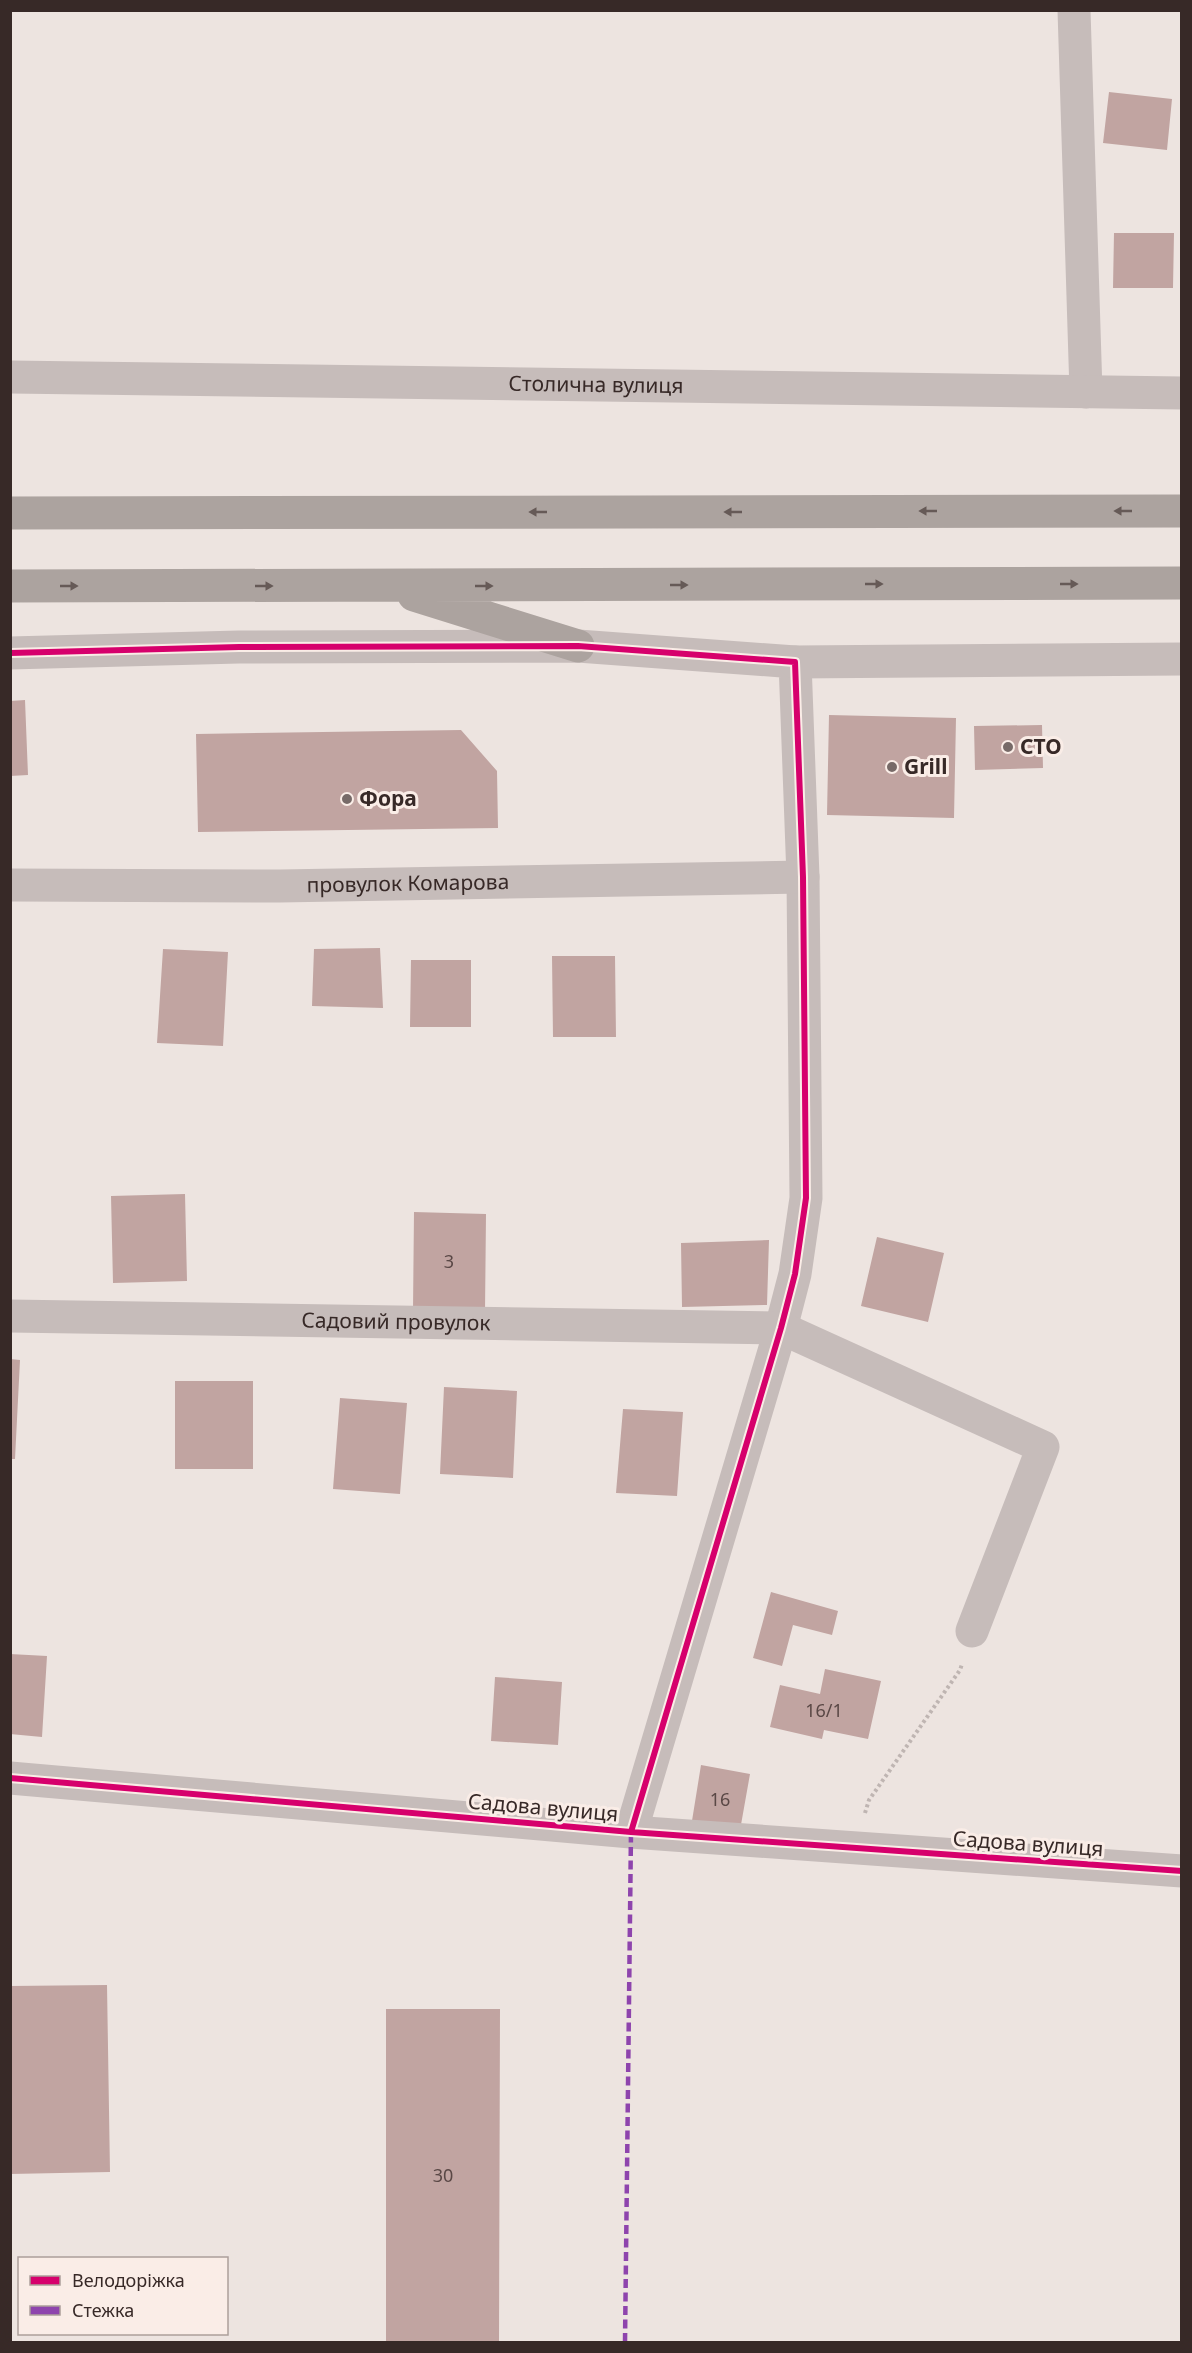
<svg xmlns="http://www.w3.org/2000/svg" width="1192" height="2353" viewBox="0 0 1192 2353" font-family="'Noto Sans',sans-serif">
  <style>
    .building { fill: #c1a4a1 }
    .lines { fill: none; stroke-linecap: round; stroke-linejoin: round }
    .path { stroke: #bfb5b2; stroke-width: 4; stroke-dasharray: 3 3; stroke-linecap: butt }
    .minor { stroke: #c6bcba; stroke-width: 33 }
    .highway { stroke: #aca39f; stroke-width: 33 }
    .quiet { stroke: #8e44ad; stroke-width: 4.5; stroke-dasharray: 9 4.5; stroke-linecap: butt }
    .cycleway-casing { stroke: #faede7; stroke-width: 10 }
    .cycleway { stroke: #d6006c; stroke-width: 6 }
    .oneway { fill: #665a57 }
    .poi-dot { fill: #776a68; stroke: #faede7; stroke-width: 2 }
    .labels { text-anchor: middle; stroke-width: 6; stroke-linejoin: round; paint-order: stroke }
    .number-label { font-size: 18px; fill: #5a4846 }
    .street-label { font-size: 21px; fill: #372927; stroke: #faede7 }
    .poi-label { font-size: 21px; font-weight: bold; fill: #372927; stroke: #faede7; text-anchor: start }
  </style>
  <rect width="100%" height="100%" fill="#ede4e0"/>
  <path class="building" d="M1109,92L1172,99L1167,150L1103,143Z
    M1114,233H1174L1173,288H1113Z
    M25,700L28,775L10,776V701Z
    M829,715L956,718L954,818L827,815Z
    M1042,725L1043,768L975,770L974,726Z
    M461,730L497,771L498,828L198,832L196,734Z
    M380,948L383,1008L312,1006L314,949Z
    M163,949L228,952L223,1046L157,1043Z
    M552,956H615L616,1037H553Z
    M411,960H471V1027H410Z
    M185,1194L187,1281L113,1283L111,1196Z
    M414,1212L486,1214L485,1312L413,1310Z
    M877,1237L944,1253L928,1322L861,1306Z
    M769,1240L767,1305L682,1307L681,1243Z
    M10,1359L20,1360L15,1459H10Z
    M175,1381H253V1469H175Z
    M444,1387L517,1391L513,1478L440,1474Z
    M340,1398L407,1403L400,1494L333,1489Z
    M623,1409L683,1412L677,1496L616,1493Z
    M771,1592L838,1611L832,1635L793,1625L782,1666L753,1658Z
    M10,1654L47,1656L42,1737L10,1734Z
    M825,1669L881,1681L868,1739L824,1730L822,1739L770,1727L780,1685L820,1694Z
    M495,1677L562,1682L558,1745L491,1741Z
    M701,1765L750,1774L739,1836L691,1827Z
    M107,1985L110,2172L10,2174V1986Z
    M386,2009H500L499,2342H386Z"/>
  <g class="lines">
    <path class="path" d="M865,1813L869,1800L960,1670L962,1664"/>
    <g class="minor">
      <path d="M1074,10L1086,392"/>
      <path id="s1" d="M10,377L1182,393"/>
      <path d="M10,653L239,647L578,646L795,662L803,877L806,1198L795,1274L781,1328L631,1832"/>
      <path d="M795,662L1182,659"/>
      <path id="s2" d="M10,885L280,886L803,877"/>
      <path id="s3" d="M10,1316L781,1328L1043,1447L972,1631"/>
      <path d="M10,1778L631,1832L1182,1871"/>
    </g>
    <path class="highway" d="M10,513L1182,511
      M10,586L1182,583
      M414,595L578,646"/>
    <path class="quiet" d="M625,2342L631,1832"/>
    <defs>
      <path id="cycleway" d="M10,653L239,647L578,646L795,662L803,877L806,1198L795,1274L781,1328L631,1832
        M10,1778L631,1832L1182,1871"/>
    </defs>
    <use href="#cycleway" class="cycleway-casing"/>
    <use href="#cycleway" class="cycleway"/>
  </g>
  <defs><path id="oneway-solid" d="M-6-.8H1V-3.2L6.5 0L1 3.2V.8H-6Z" transform="scale(1.5)"/></defs>
  <g class="oneway">
    <use href="#oneway-solid" transform="translate(928 511) rotate(180)"/>
    <use href="#oneway-solid" transform="translate(1123 511) rotate(180)"/>
    <use href="#oneway-solid" transform="translate(538 512) rotate(180)"/>
    <use href="#oneway-solid" transform="translate(733 512) rotate(180)"/>
    <use href="#oneway-solid" transform="translate(874 584)"/>
    <use href="#oneway-solid" transform="translate(1069 584)"/>
    <use href="#oneway-solid" transform="translate(679 585)"/>
    <use href="#oneway-solid" transform="translate(69 586)"/>
    <use href="#oneway-solid" transform="translate(264 586)"/>
    <use href="#oneway-solid" transform="translate(484 586)"/>
  </g>
  <g class="poi-dot">
    <circle cx="1008" cy="747" r="6"/>
    <circle cx="892" cy="767" r="6"/>
    <circle cx="347" cy="799" r="6"/>
  </g>
  <g class="labels">
    <g class="number-label">
      <text x="449" y="1268">3</text>
      <text x="824" y="1717">16/1</text>
      <text x="720" y="1806">16</text>
      <text x="443" y="2182">30</text>
    </g>
    <g class="street-label">
      <text dy="7" stroke="none"><textPath href="#s1" startOffset="586">Столична вулиця</textPath></text>
      <text dy="7" stroke="none"><textPath href="#s2" startOffset="398">провулок Комарова</textPath></text>
      <text dy="7" stroke="none"><textPath href="#s3" startOffset="386">Садовий провулок</textPath></text>
      <text transform="translate(543 1808) rotate(5)" y="7">Садова вулиця</text>
      <text transform="translate(1028 1844) rotate(4)" y="7">Садова вулиця</text>
    </g>
    <g class="poi-label">
      <text x="1020" y="754">СТО</text>
      <text x="904" y="774">Grill</text>
      <text x="359" y="806">Фора</text>
    </g>
  </g>
  <rect width="1192" height="2353" fill="none" stroke="#372927" stroke-width="24"/>
  <rect x="18" y="2257" width="210" height="78" fill="#faede7" stroke="#ac9f9a" stroke-width="1.5"/>
  <rect x="30" y="2276" width="30" height="9" fill="#d6006c" stroke="#ac9f9a" stroke-width="1.5"/>
  <text x="72" y="2287" font-size="18" fill="#372927">Велодоріжка</text>
  <rect x="30" y="2306" width="30" height="9" fill="#8e44ad" stroke="#ac9f9a" stroke-width="1.5"/>
  <text x="72" y="2317" font-size="18" fill="#372927">Стежка</text>
</svg>
